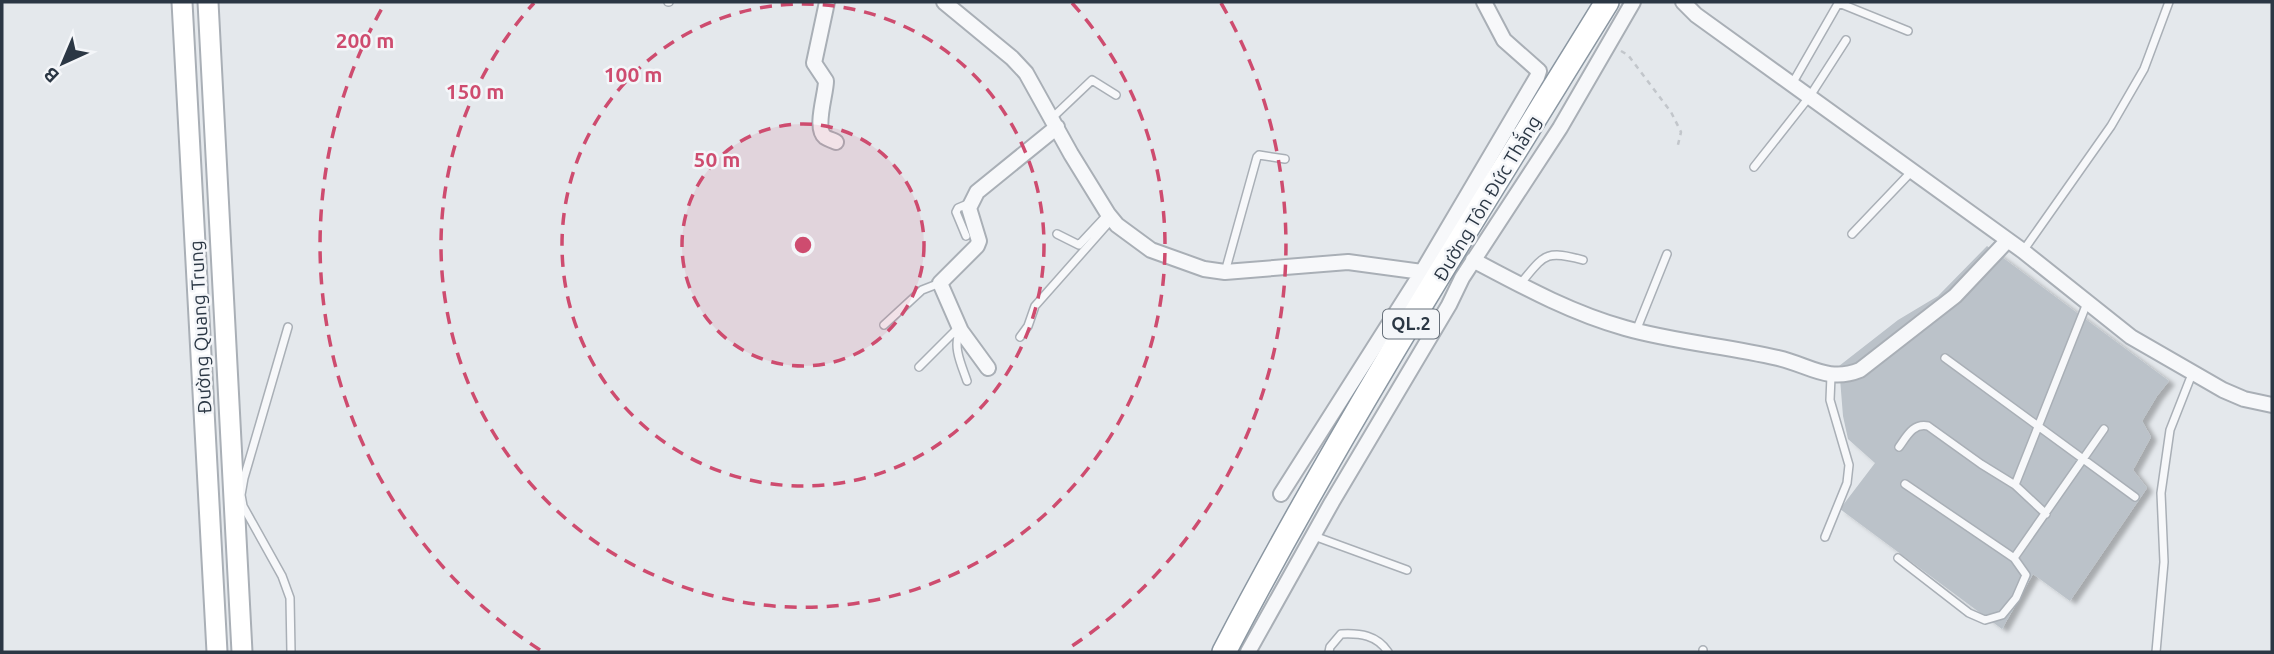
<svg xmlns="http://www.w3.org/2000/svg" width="2274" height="654" viewBox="0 0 2274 654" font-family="Ubuntu,sans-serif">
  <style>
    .building { fill: #bbc2c9; filter: url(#shadow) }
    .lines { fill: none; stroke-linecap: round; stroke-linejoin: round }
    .service-casing { stroke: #a9afb6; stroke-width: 10 }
    .minor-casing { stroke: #a9afb6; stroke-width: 18 }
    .secondary-casing { stroke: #a9afb6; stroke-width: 23 }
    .trunk-casing { stroke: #8b97a2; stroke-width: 26 }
    .path { stroke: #c2c6cb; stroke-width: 2.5; stroke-dasharray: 5 5; stroke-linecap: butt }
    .service { stroke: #f7f8fa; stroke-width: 7 }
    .minor { stroke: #f7f8fa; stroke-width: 14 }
    .secondary { stroke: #fff; stroke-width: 19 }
    .trunk { stroke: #fff; stroke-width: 23 }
    .ring { fill: none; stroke: #ce4c6f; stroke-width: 3.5; stroke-dasharray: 12 9 }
    .labels { text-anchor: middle; stroke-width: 5; stroke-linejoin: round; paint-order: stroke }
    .shield { fill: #f4f6f9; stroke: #67707a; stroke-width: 2 }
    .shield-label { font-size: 18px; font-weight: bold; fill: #2b3744 }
    .street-label { font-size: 19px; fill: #2b3744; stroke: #f4f6f9 }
    .centre { fill: #ce4c6f; stroke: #f4f6f9; stroke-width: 3.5 }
    .ring-label { font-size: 21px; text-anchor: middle; font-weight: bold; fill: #ce4c6f; stroke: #f4f6f9; stroke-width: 5; stroke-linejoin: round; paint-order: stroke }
  </style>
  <defs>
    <filter id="shadow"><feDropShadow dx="6" dy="3.5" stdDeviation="2" flood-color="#0004"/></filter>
  </defs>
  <rect width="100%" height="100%" fill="#e4e8ec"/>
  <path class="building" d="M1987,246L2169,381L2157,396L2142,421L2151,437L2133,470L2147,488L2070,601L2033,574L2002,629L1840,509L1875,463L1848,439L1843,416L1839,366L1898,320L1938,296Z"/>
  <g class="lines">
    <defs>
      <path id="service" d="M668,2H669
        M1839,3L1908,31
        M1792,84L1839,2
        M1052,118L1092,80L1116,95
        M1754,167L1810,96L1846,40
        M1057,234L1079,245L1108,214
        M1852,234L1913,170
        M966,236L956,212L958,208L970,203
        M2023,251L2111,126L2144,69L2169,2
        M1225,272L1257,157L1259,155L1285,159
        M1520,284C1544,256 1544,249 1583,260
        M884,325L922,290L940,283
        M288,327L244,478L241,495L243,506L282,576L290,598L291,652
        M1636,331L1667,254
        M960,332C952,346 962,366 967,381
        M1020,337L1028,326L1035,306L1112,219
        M1945,358L2135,497
        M919,367L959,327
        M1899,447C1907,436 1913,423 1928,426L1981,464L2015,485L2087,303
        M1905,484L2014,558L2104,429
        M2015,485L2046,514
        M1314,536L1407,570
        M1825,537L1847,483L1849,465L1830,400L1831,376
        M1898,558L1969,613L1985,620L2002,615L2016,598L2026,575L2014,558
        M1329,652L1330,647L1341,634C1360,633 1377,635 1388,652
        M1703,652V650
        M2156,652L2164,562L2161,493L2170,430L2192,374"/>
      <path id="minor" d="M827,2L814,63L826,81C826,94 814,128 825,137C828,139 832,140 836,142
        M944,2L1012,58L1026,73L1071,154L1108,214L1117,225L1151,250L1204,269L1225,272L1348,262L1422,272
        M1683,2L1696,15L2023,251L2131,337L2223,390L2244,399L2272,405
        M1473,260C1522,286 1571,313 1625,328C1674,342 1727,346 1778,358C1809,365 1828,383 1860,370L1955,296L2007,241
        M988,368L961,331L940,283L977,246L979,241L969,208L977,192L1057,127
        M1281,494L1422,272L1537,77L1539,71L1504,40L1484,2
        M1248,652L1332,502L1449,305L1462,278L1560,128L1633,2"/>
      <path id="secondary" d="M182,2L217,652
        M208,2L242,652"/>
      <path id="trunk" d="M1224,652C1340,429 1475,216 1607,2"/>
    </defs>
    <use href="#service" class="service-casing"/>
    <use href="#minor" class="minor-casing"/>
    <use href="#secondary" class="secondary-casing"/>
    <use href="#trunk" class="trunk-casing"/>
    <path class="path" d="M1621,51L1628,55L1671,112L1681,132L1677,149"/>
    <use href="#service" class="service"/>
    <use href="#minor" class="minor"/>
    <use href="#secondary" class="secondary"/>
    <use href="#trunk" class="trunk"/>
  </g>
  <circle cx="803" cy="245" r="121" fill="#ce4c6f" fill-opacity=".12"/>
  <g class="ring">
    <circle cx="803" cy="245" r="121"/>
    <circle cx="803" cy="245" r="241"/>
    <path d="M1072 3A362 362 0 1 1 534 3"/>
    <path d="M540 650A483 483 0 0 1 385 3M1221 3A483 483 0 0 1 1066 650"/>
  </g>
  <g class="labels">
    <rect class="shield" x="1383" y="309.5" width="56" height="29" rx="5"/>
    <g class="shield-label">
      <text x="1411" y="330">QL.2</text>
    </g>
    <g class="street-label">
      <text transform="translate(1487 198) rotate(-59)" y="7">Đường Tôn Đức Thắng</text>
      <text transform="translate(200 327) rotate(-93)" y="7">Đường Quang Trung</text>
    </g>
  </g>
  <circle cx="803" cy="245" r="10" class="centre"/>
  <g class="ring-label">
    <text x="365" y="48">200 m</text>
    <text x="633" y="82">100 m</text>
    <text x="475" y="99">150 m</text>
    <text x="717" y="167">50 m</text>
  </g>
  <rect width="2274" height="654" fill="none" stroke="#2b3744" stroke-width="7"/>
  <g transform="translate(63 63) rotate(224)" stroke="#f4f6f9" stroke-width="5" paint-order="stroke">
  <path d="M0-5L12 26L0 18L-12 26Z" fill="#2b3744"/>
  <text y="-10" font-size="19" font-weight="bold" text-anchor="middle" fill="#2b3744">B</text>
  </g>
</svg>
